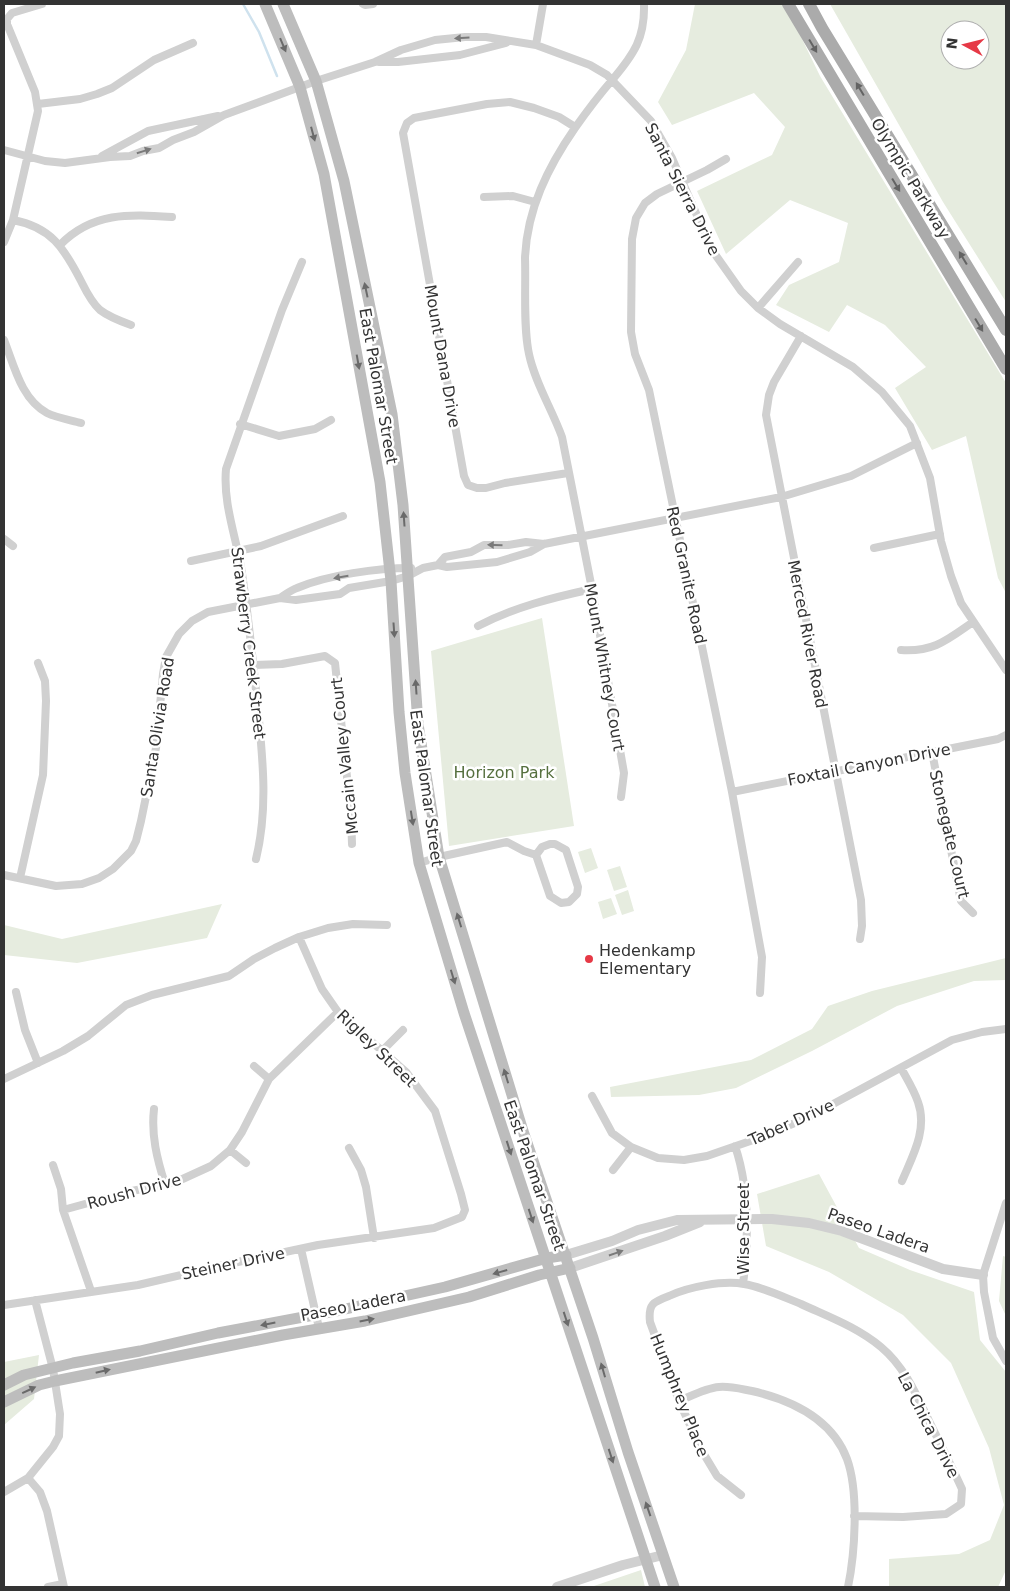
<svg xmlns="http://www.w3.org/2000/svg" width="1010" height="1591" viewBox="0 0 1010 1591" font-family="'DejaVu Sans',sans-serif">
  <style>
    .green { fill: #e6ecdf; fill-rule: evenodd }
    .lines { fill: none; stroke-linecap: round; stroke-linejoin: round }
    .stream { stroke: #cfe2ee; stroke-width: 2.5 }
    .minor { stroke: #d0d0d0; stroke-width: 8 }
    .tertiary { stroke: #d0d0d0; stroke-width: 10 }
    .secondary { stroke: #bdbdbd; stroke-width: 11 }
    .primary { stroke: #ababab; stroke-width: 12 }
    .oneway { fill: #7a7a7a }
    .oneway2 { fill: #6a6a6a }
    .oneway3 { fill: #636363 }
    .poi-dot { fill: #e63946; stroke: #fff; stroke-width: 2 }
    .labels { text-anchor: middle; stroke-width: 5; stroke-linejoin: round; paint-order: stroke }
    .street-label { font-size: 16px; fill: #333; stroke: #fff }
    .park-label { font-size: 16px; fill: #56703f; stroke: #fff }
    .poi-label { font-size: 16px; fill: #333; stroke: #fff; text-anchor: start }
  </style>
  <rect width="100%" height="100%" fill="#fff"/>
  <path class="green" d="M695,4H785L820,76L1006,383V593L998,578L966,436L932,450L895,388L926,367L885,325L847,305L829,332L776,305L789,285L839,262L848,223L790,200L726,254L697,191L772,155L785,127L754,93L672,125L658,102L686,50Z
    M830,4H1006V302L943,202ZM950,30H980V60H950Z
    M542,618L574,826L449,846L431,651Z
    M591,848L598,868L585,873L578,852Z
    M620,866L627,887L614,891L607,870Z
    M628,890L634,911L622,915L615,895Z
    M611,898L617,914L603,919L598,902Z
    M222,904L207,938L77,963L4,955V925L62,939Z
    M1006,958V980L974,981L897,1006L812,1051L736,1088L699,1095L611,1097L610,1087L751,1060L812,1029L828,1006L872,991Z
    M819,1174L859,1248L910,1270L974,1292L980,1340L1006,1372V1570L998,1587H889V1559L959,1554L990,1540L1004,1505L989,1448L951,1363L903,1315L829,1272L766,1246L757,1194Z
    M1003,1256L1006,1257V1316L999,1301Z
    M39,1355L34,1399L4,1425V1362Z
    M641,1570L645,1587H591Z"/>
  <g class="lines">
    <path class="stream" d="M243,4L259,32L277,76"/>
    <path class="minor" d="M363,4L365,5L373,4
      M536,45L543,4
      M379,62H398L460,55L506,43
      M38,104L80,99L97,94L112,88L154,60L193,43
      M4,150L45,161L65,163L110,157L130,156L143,151L159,148L173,140L194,132L224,115L316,81L375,62L401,50L435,40L465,37H486L536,45L590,65L607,75L651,121L672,158L712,250L741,291L758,308L780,324L853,367L882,392L910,426L930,478L941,541L951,576L961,603L1006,670
      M102,156L148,131L218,116
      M726,159L707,170L657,194L645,203L636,218L632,239L631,332L635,354L649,390L732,792L762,957L760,993
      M484,197L513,196L535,202
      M13,220C51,227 64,248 81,281C86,291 91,302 100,310C109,317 120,321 131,325
      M4,242L13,220L38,111L35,92L7,24V19L12,13L42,4
      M60,245C92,212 129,214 172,217
      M758,308L798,262
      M801,336L774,382L769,395L766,415L861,900L862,926L860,939
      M4,340C14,365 21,399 47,413C57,418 70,420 81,423
      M240,424L279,436L315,429L331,420
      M568,473L505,483L486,488H477L468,485L464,476L403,133L407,123L414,118L487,104L510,102L534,108L559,117L575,127
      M4,539L13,546
      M874,548L940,534
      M191,561L261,546L343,516
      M438,565L445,557L471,552L484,545H508L526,542L544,544L781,497L851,476L917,443
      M280,598C286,594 291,590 297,588C327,575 378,568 411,568
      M478,626C515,607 551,598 592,589
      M901,650C934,652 947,640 973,622
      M253,665L282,664L325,656L335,663L351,815L352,844
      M932,752L961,901L973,913
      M732,792L998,739L1006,735
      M621,797L624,773L592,589L562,437C552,409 535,383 529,354C523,327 526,286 525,258C527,209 548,167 575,128C587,111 600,94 613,79C634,54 645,38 644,4
      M550,844H555L566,850L578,887L577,894L569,902L561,903L550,896L536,855L542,847Z
      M256,859C269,806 262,753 257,699C252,655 248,611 241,567C235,534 223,502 226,469L282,310L302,262
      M419,863L439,857L507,842L524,851L536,855
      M4,875L56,886L82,884L99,878L113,869L131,851L136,841L141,821L156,748L163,674L166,657L179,634L192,621L208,612L280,598L296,600L340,594L349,588L391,581L408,576L423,568L438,565L447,567L497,562L530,552L544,544
      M20,878L43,775L46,701L45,681L38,663
      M16,992L25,1030L38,1063
      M383,1050L403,1030
      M254,1066L269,1079
      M901,1068C907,1079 914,1090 918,1102C928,1130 912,1157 902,1181
      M4,1079L63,1051L88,1036L126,1005L152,995L229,976L254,959L275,948L299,937L328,928L353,924L387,925
      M592,1096L612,1133L631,1147L658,1158L684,1160L707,1156L759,1138L809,1117L952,1040L982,1032L1006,1029
      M154,1109C151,1135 157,1159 165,1184
      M735,1146C750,1190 749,1238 743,1284
      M349,1148L361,1170L366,1187L374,1238
      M230,1150L246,1163
      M53,1165L61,1189L63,1210L91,1291
      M613,1170L631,1147
      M1006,1203L983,1275L984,1292L993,1338L1006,1361
      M63,1210L132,1191L176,1182L211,1166L230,1150L242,1132L269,1079L338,1012
      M301,1249L319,1328
      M4,1305L138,1285L224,1265L318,1245L434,1228L462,1217L465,1210L461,1194L435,1111L406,1072L338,1012L322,989L299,937
      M679,1401C691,1396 706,1388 719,1387C730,1386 741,1389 752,1391C791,1400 832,1419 847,1459C859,1492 855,1553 848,1587
      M28,1478L40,1492L47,1511L64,1587
      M4,1492L28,1478L53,1447L59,1436L60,1414L53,1369L35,1300
      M741,1495L717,1476L702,1451L679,1401L650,1322C648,1304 653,1302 669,1296C688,1287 723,1280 744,1284C763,1287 783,1297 801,1304C829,1317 857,1327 881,1347C905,1367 917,1396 930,1423C941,1445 952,1467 962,1489L961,1504L946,1514L903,1517L854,1516
      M48,1587L63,1584"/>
    <path class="tertiary" d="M566,1255L612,1241L638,1230L677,1220L772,1219L809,1223L842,1231L943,1269L983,1275
      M570,1268L665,1236L700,1222
      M557,1587L623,1565L663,1555"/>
    <path class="secondary" d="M265,4L300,87L324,174L380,482L391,581L399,712L405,773L419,863L464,1013L655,1587
      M283,4L316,81L344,181L392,414L403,505L418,724L439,857L523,1131L593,1338L628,1452L674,1587
      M4,1385L24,1375L73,1363L140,1351L218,1333L341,1310L445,1287L547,1258L566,1255
      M4,1402L39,1385L55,1381L283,1335L365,1321L469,1297L539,1275L570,1268"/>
    <path class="primary" d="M788,4L1006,369
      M809,4L822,28L1006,330"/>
  </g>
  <defs><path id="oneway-solid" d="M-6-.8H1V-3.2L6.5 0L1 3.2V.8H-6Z" transform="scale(1.25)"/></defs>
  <g class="oneway">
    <use href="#oneway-solid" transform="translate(462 38) rotate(177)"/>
    <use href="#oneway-solid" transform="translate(144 151) rotate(-17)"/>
    <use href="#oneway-solid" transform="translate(495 545) rotate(-179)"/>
    <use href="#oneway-solid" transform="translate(341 577) rotate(170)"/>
    <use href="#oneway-solid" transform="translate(616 1253) rotate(-19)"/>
  </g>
  <g class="oneway2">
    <use href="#oneway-solid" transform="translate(283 45) rotate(67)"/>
    <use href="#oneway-solid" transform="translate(313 134) rotate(75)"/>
    <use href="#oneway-solid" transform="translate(366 290) rotate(-102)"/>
    <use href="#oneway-solid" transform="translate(358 362) rotate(80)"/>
    <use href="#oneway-solid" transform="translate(404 519) rotate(-94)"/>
    <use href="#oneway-solid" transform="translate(394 630) rotate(86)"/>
    <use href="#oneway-solid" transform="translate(416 687) rotate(-94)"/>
    <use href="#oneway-solid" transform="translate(412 818) rotate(81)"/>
    <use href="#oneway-solid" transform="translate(459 920) rotate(-107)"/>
    <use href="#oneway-solid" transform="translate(453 977) rotate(73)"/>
    <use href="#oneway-solid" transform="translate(506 1076) rotate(-107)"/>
    <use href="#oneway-solid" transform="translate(509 1148) rotate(72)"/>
    <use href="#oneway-solid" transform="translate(531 1216) rotate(72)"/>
    <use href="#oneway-solid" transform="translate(500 1272) rotate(164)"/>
    <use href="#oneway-solid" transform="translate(566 1319) rotate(72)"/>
    <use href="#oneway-solid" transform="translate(367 1320) rotate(-11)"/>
    <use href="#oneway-solid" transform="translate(268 1324) rotate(169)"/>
    <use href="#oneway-solid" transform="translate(603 1370) rotate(-106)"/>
    <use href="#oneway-solid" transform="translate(103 1371) rotate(-13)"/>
    <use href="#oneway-solid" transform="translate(29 1390) rotate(-25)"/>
    <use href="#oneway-solid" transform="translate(611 1456) rotate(72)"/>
    <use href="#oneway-solid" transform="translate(648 1509) rotate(-109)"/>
  </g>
  <g class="oneway3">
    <use href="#oneway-solid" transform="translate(813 46) rotate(59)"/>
    <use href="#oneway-solid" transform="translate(860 89) rotate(-121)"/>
    <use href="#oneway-solid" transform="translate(896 185) rotate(59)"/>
    <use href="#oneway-solid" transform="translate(963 258) rotate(-121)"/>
    <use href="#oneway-solid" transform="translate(979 325) rotate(59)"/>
  </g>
  <circle class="poi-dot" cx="589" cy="959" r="5"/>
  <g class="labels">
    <g class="street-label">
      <text transform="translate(911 178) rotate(59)" y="6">Olympic Parkway</text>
      <text transform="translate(683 189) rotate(63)" y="6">Santa Sierra Drive</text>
      <text transform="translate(443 356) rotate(80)" y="6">Mount Dana Drive</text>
      <text transform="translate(379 386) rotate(80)" y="6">East Palomar Street</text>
      <text transform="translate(687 575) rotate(78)" y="6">Red Granite Road</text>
      <text transform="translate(808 634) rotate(79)" y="6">Merced River Road</text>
      <text transform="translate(249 643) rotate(83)" y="6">Strawberry Creek Street</text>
      <text transform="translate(605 667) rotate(80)" y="6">Mount Whitney Court</text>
      <text transform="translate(157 727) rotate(-81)" y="6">Santa Olivia Road</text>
      <text transform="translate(344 756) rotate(-96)" y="6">Mccain Valley Court</text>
      <text transform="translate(869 764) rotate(-11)" y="6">Foxtail Canyon Drive</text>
      <text transform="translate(427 788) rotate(82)" y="6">East Palomar Street</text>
      <text transform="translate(950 834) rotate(77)" y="6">Stonegate Court</text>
      <text transform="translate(377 1048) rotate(44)" y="6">Rigley Street</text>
      <text transform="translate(791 1122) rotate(-24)" y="6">Taber Drive</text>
      <text transform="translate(535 1175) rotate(71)" y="6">East Palomar Street</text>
      <text transform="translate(134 1191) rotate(-15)" y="6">Roush Drive</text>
      <text transform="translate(743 1229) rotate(-90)" y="6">Wise Street</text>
      <text transform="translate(879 1230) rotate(19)" y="6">Paseo Ladera</text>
      <text transform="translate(233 1263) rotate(-12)" y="6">Steiner Drive</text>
      <text transform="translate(353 1305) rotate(-11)" y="6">Paseo Ladera</text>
      <text transform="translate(680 1395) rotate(68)" y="6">Humphrey Place</text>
      <text transform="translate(929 1425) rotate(63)" y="6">La Chica Drive</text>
    </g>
    <g class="park-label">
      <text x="504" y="778">Horizon Park</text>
    </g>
    <g class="poi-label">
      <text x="599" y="956">Hedenkamp<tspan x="599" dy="18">Elementary</tspan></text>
    </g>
  </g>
  <rect width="1010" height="1591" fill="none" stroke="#333333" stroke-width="10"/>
  <g transform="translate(965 45) rotate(277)"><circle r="24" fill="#ffffff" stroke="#adadad"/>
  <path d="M0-4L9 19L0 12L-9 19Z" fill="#e63946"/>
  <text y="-8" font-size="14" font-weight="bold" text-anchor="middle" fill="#333333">N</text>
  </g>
</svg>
